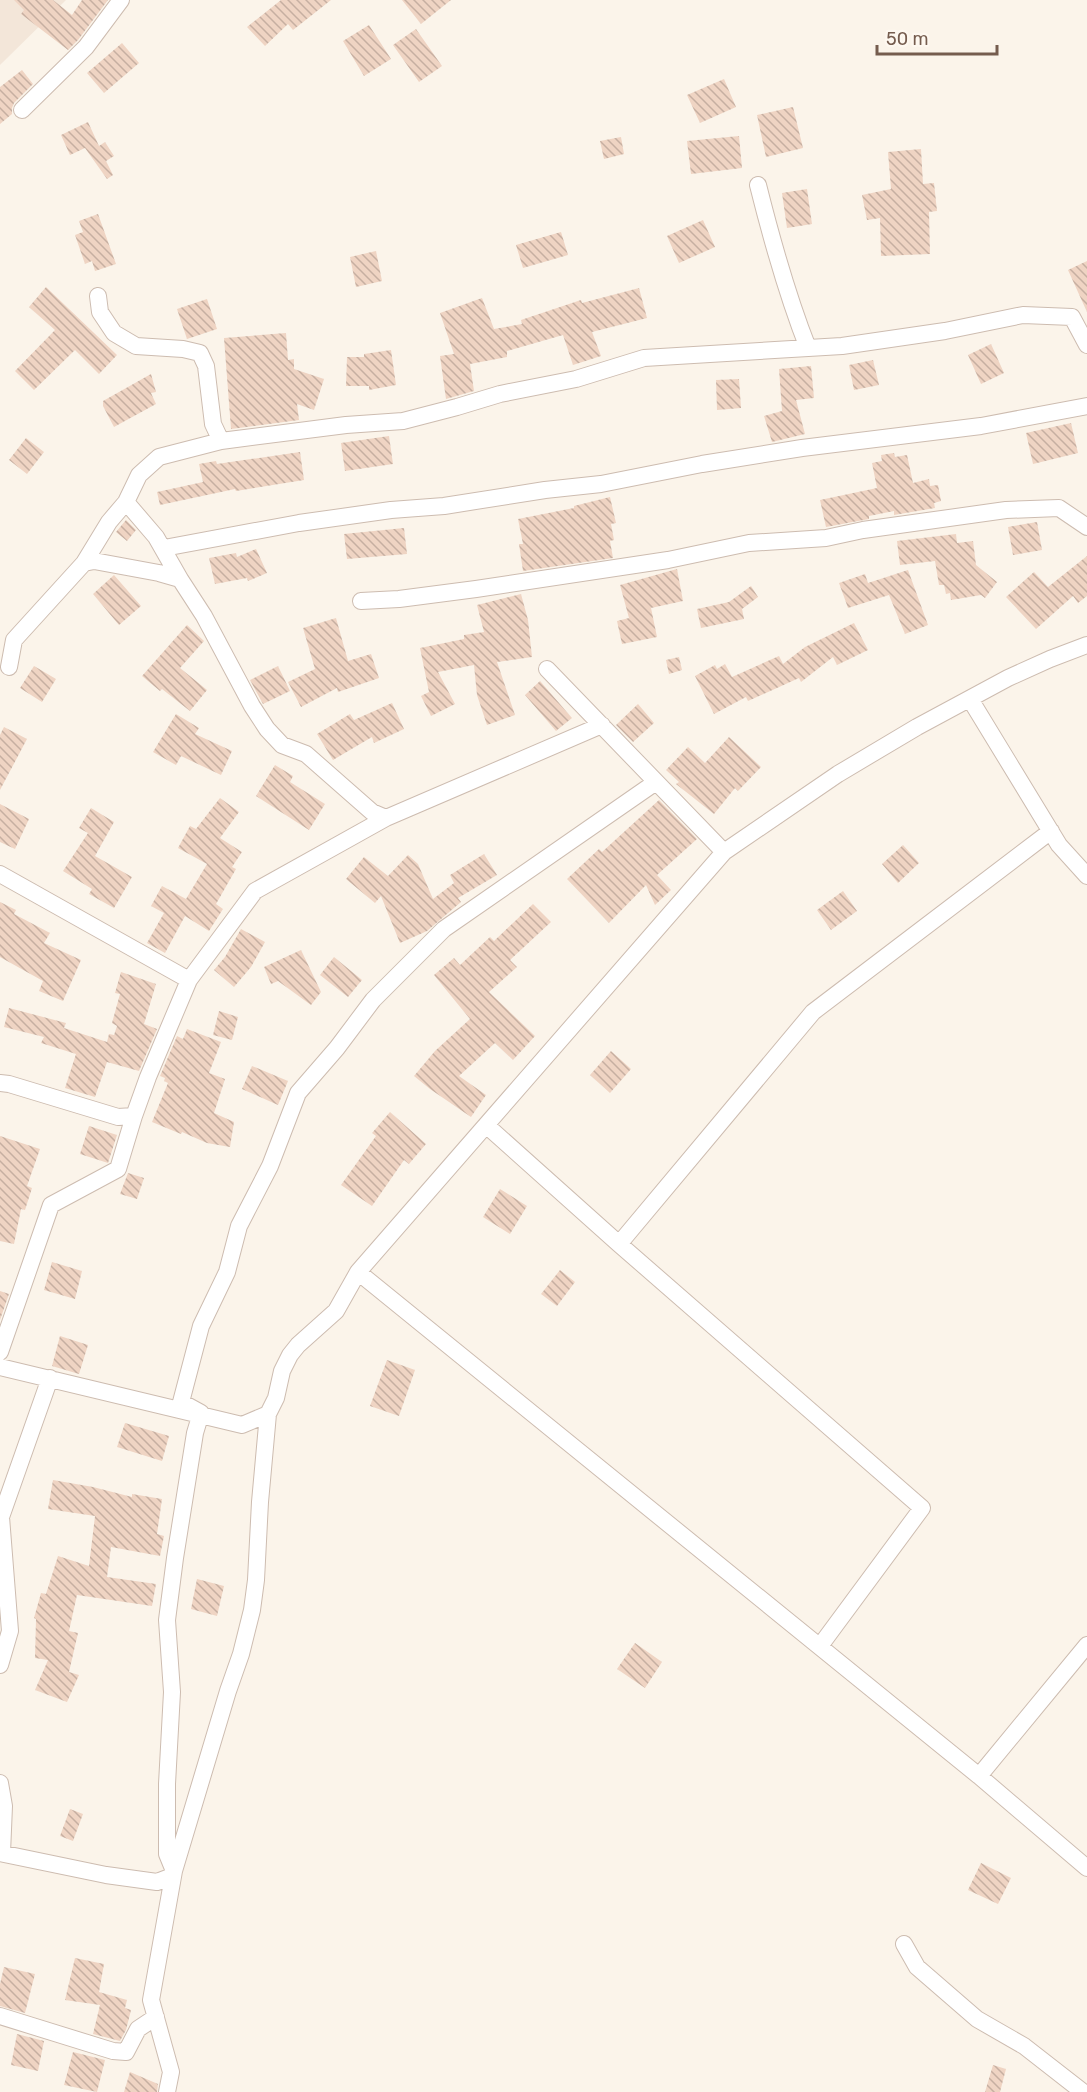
<svg xmlns="http://www.w3.org/2000/svg" width="1087" height="2092" viewBox="0 0 1087 2092" font-family="Rubik,sans-serif">
  <style>
    .residential { fill: #f3e6d9 }
    .building { fill: url(#building-back-hatch) }
    .lines { fill: none; stroke-linecap: round; stroke-linejoin: round }
    .minor-casing { stroke: #cdbcb0; stroke-width: 18 }
    .minor { stroke: #fff; stroke-width: 16 }
  </style>
  <defs>
    <pattern id="building-back-hatch" width="6" height="6" patternUnits="userSpaceOnUse" patternTransform="scale(1.5)"><rect width="6" height="6" fill="#efd4c3"/><path d="M-1 5l2 2M0 0l6 6M5-1l2 2" fill="none" stroke="#c6afa1"/></pattern>
  </defs>
  <rect width="100%" height="100%" fill="#fbf4ea"/>
  <path class="residential" d="M0,0H66L0,65Z"/>
  <path class="building" d="M14,0H53L72,15L82,0H108L78,40L68,50L21,14L24,10Z
    M281,0H331L293,30L288,24L265,46L247,27Z
    M402,0H451L421,24Z
    M369,25L391,59L364,76L343,41Z
    M416,29L442,66L419,82L393,45Z
    M122,43L139,63L104,93L87,73Z
    M22,70L33,84L14,103L12,108V114L0,124V87Z
    M724,79L736,107L700,123L687,95Z
    M793,107L803,148L766,157L757,115Z
    M88,122L99,146L105,142L114,156L106,161L113,175L107,179L85,148L70,155L61,135Z
    M739,136L742,168L691,174L687,141Z
    M621,137L624,154L604,159L600,141Z
    M921,149L923,184L934,183L937,211L929,212L930,254L881,256L880,218L867,220L862,195L891,189L888,152Z
    M807,189L812,224L787,228L782,193Z
    M98,214L116,264L95,271L92,261L85,264L75,235L83,232L79,221Z
    M703,220L715,247L679,263L667,236Z
    M561,232L568,255L523,268L516,245Z
    M376,251L382,281L356,287L350,257Z
    M1087,261V312L1068,270Z
    M46,287L117,355L99,374L75,350L34,390L15,371L55,330L29,307Z
    M639,288L647,318L592,332L601,356L573,365L563,335L507,351V357L470,364L474,391L446,399L440,356L454,354L440,313L482,298L494,329L522,324L521,320L581,300L582,303Z
    M207,299L217,329L187,339L177,309Z
    M286,333L288,360L294,359V369L324,379L314,410L297,404L299,420L231,429L224,338Z
    M991,344L1004,373L981,384L968,355Z
    M391,350L396,385L369,390V386H346L347,357H364V354Z
    M873,360L879,385L854,390L849,365Z
    M811,366L814,398L796,400L805,434L772,442L764,416L782,411L779,369Z
    M151,374L156,392L151,393L156,404L114,427L103,406V401Z
    M739,379L741,408L717,410L716,380Z
    M1071,423L1078,453L1033,464L1026,433Z
    M389,436L393,464L345,471L341,443Z
    M26,438L44,452L27,474L9,460Z
    M300,452L304,480L236,491L235,489L160,505L157,492L203,482L199,464L216,461L217,464Z
    M894,453L895,457L907,455L913,483L929,479L930,486L938,485L941,501L934,503L935,508L894,515V511L869,516V519L826,527L820,500L877,488L872,463L882,461L881,455Z
    M610,497L616,523L611,524L614,540L610,541L613,558L523,571L519,544H523L518,519L574,508V506Z
    M126,520L136,530L127,541L116,532Z
    M1037,522L1042,550L1013,555L1008,527Z
    M404,528L407,554L347,559L344,534Z
    M956,534L957,543L973,541L976,565L997,582L985,598L981,595L951,600L950,593L946,594L944,585H939L935,561L900,565L897,541Z
    M256,549L267,573L248,581L247,578L215,584L209,558L236,553L237,557Z
    M1087,556V596L1078,603L1073,596L1036,629L1006,597L1034,572L1048,587Z
    M677,569L683,601L651,608L657,637L622,644L617,621L629,618L620,585Z
    M908,570L928,625L905,634L889,595L848,608L839,583L865,574L868,583Z
    M114,575L141,606L119,625L93,594Z
    M751,586L758,597L742,609L744,619L701,628L697,609L729,602Z
    M521,594L528,620L532,657L497,662L515,715L487,725L477,695L474,665L438,672L455,704L431,716L421,696L429,692L420,648L464,639V635L484,632L477,605Z
    M336,618L348,661L371,654L379,678L338,692L337,688L301,707L288,682L315,669L303,628Z
    M854,623L868,650L837,665L833,657L801,682L799,678L748,701L746,697L714,714L695,676L715,665L717,669L725,664L732,677L779,656L783,664L805,647Z
    M187,625L204,641L180,668L207,690L190,711L162,689L160,691L142,676Z
    M679,657L682,670L669,674L666,660Z
    M34,666L56,679L42,702L20,688Z
    M278,666L290,691L263,704L250,680Z
    M540,681L572,718L556,731L525,695Z
    M392,703L404,729L374,743L372,737L333,760L317,734L350,714L354,720Z
    M638,704L654,723L633,742L616,725Z
    M176,714L199,728L195,734L232,751L221,775L181,756L176,765L153,752Z
    M4,727L27,739L0,790V735Z
    M729,737L761,767L738,791L735,788L714,814L676,784L679,782L666,770L688,747L705,763Z
    M275,765L293,776L290,782L325,804L309,830L256,796Z
    M220,798L239,812L220,838L242,852L232,867L236,869L216,904L223,909L209,931L185,916L165,953L147,943L164,913L151,906L162,886L186,899L207,864L178,848L190,826L196,829Z
    M659,800L697,839L657,875L671,890L655,905L646,885L609,923L567,879L599,849L602,852Z
    M0,804L29,819L15,849L0,842Z
    M91,808L114,822L95,856L132,877L114,908L89,894L92,889L63,871L88,833L79,828Z
    M903,845L919,863L898,883L882,864Z
    M484,854L497,875L458,898L461,902L427,931L400,943L381,896L375,903L346,879L364,857L388,876L408,855L418,864L433,899L454,883L450,875Z
    M843,891L857,911L831,930L817,910Z
    M0,902L16,910L14,914L50,933L44,943L81,960L63,1001L39,991L43,981L0,957Z
    M533,904L551,922L510,960L517,967L489,992L535,1036L513,1060L495,1043L459,1076L486,1095L471,1117L430,1089L414,1076L435,1051L470,1019L434,975L454,958L460,965L490,937L494,941Z
    M241,929L265,942L251,967L234,987L214,970L225,957Z
    M301,950L321,992L311,1005L278,981L271,984L264,967Z
    M334,957L362,980L348,997L320,975Z
    M121,972L156,984L144,1024L157,1029L139,1071L107,1062L95,1097L65,1088L76,1054L41,1043L44,1037L4,1027L9,1008L66,1023L64,1028L107,1042L109,1034L114,1035L117,1026L112,1023L120,994L115,993Z
    M219,1011L238,1017L232,1040L213,1035Z
    M187,1029L221,1042L209,1073L225,1079L214,1113L234,1122L230,1147L207,1143L182,1132L181,1134L152,1122L168,1083L164,1081L165,1078L160,1076L177,1036L183,1039Z
    M611,1051L631,1069L610,1093L590,1075Z
    M252,1066L288,1081L278,1105L242,1089Z
    M390,1112L426,1144L409,1164L404,1160L372,1206L341,1185L376,1136L372,1133Z
    M89,1126L117,1135L108,1163L80,1154Z
    M0,1136L40,1149L27,1186L32,1188L25,1210L21,1209L14,1244L0,1241Z
    M128,1173L144,1178L137,1199L120,1194Z
    M500,1189L527,1206L510,1234L483,1217Z
    M52,1262L82,1271L75,1299L44,1290Z
    M560,1270L575,1282L557,1306L541,1294Z
    M0,1291L9,1294L0,1320Z
    M60,1336L88,1345L79,1374L52,1366Z
    M387,1360L415,1370L399,1416L370,1406Z
    M125,1423L169,1436L162,1461L117,1447Z
    M53,1480L93,1487L132,1497V1494L162,1499L157,1534L164,1536L160,1556L111,1547L107,1577L156,1584L152,1606L77,1595L69,1631L78,1633L69,1672L79,1675L67,1702L35,1690L48,1660L35,1658L36,1619L34,1618L41,1593L46,1594L58,1556L89,1566L95,1516L48,1509Z
    M197,1579L224,1586L217,1616L191,1609Z
    M635,1643L662,1662L645,1688L617,1669Z
    M70,1809L83,1814L73,1841L60,1836Z
    M981,1863L1011,1878L998,1904L968,1890Z
    M75,1958L104,1964L99,1992L127,2000L125,2008L131,2010L126,2030L120,2041L93,2034L100,2005L65,2000Z
    M4,1967L35,1974L25,2013L0,2006V1984Z
    M17,2034L44,2041L38,2071L11,2065Z
    M73,2052L105,2060L97,2092L64,2085Z
    M993,2065L1006,2069L1000,2092H985Z
    M130,2072L158,2084L157,2092H124Z"/>
  <g class="lines">
    <defs>
      <path id="minor" d="M22,110L86,47L121,0
        M758,185C772,241 787,295 808,348
        M98,296L100,312L114,333L136,346L183,349L200,353L206,366L213,424L221,441L346,425L403,421L457,407L500,394L576,379L644,358L842,346L945,331L1023,315L1072,317L1087,345
        M126,502L156,537L180,579
        M164,548L299,523L391,510L444,506L545,490L601,484L702,464L802,448L981,426L1087,406
        M84,563L109,522L126,502L139,475L159,457L221,441
        M361,601L399,599L476,589L668,560L749,543L826,538L863,530L1006,510L1059,508L1087,527
        M9,667L14,640L84,563L94,561L159,573L180,579L204,616L252,706L267,729L282,745L306,754L372,812L386,818
        M547,669L724,852
        M970,699L1059,845L1087,876
        M0,874L189,980
        M0,1083L9,1084L118,1117L134,1116L148,1077L189,980L255,891L386,818L602,725
        M486,1125L619,1244L922,1508L820,1646
        M619,1244L813,1012L1051,831
        M358,1272L979,1776L1087,1868
        M0,1352L51,1205L118,1169L134,1116
        M0,1367L242,1425L268,1414
        M0,1665L10,1631L1,1517L50,1378
        M979,1776L1087,1645
        M0,1783L4,1806L2,1853
        M0,1853L106,1875L157,1882L170,1877L174,1871
        M174,1871L167,1854V1784L172,1692L167,1620L175,1558L195,1433L201,1413L181,1402L201,1326L227,1272L239,1226L270,1166L298,1093L337,1048L373,1000L444,929L656,782
        M904,1944L917,1967L977,2019L1024,2046L1083,2092
        M0,2016L113,2051L126,2052L138,2029L156,2017
        M167,2092L171,2072L151,2000L174,1871L228,1691L241,1654L252,1610L256,1580L260,1502L268,1414L276,1398L282,1371L290,1355L298,1345L336,1311L358,1272L724,852L838,774L917,727L1008,678L1050,659L1087,645"/>
    </defs>
    <use href="#minor" class="minor-casing"/>
    <use href="#minor" class="minor"/>
  </g>
  <path d="M877 45v9h120v-9" fill="none" stroke="#755c4e" stroke-width="3"/>
  <text x="886" y="45" font-size="18" fill="#755c4e" stroke="#fef8f0" stroke-width="4.5" paint-order="stroke">50 m</text>
</svg>
